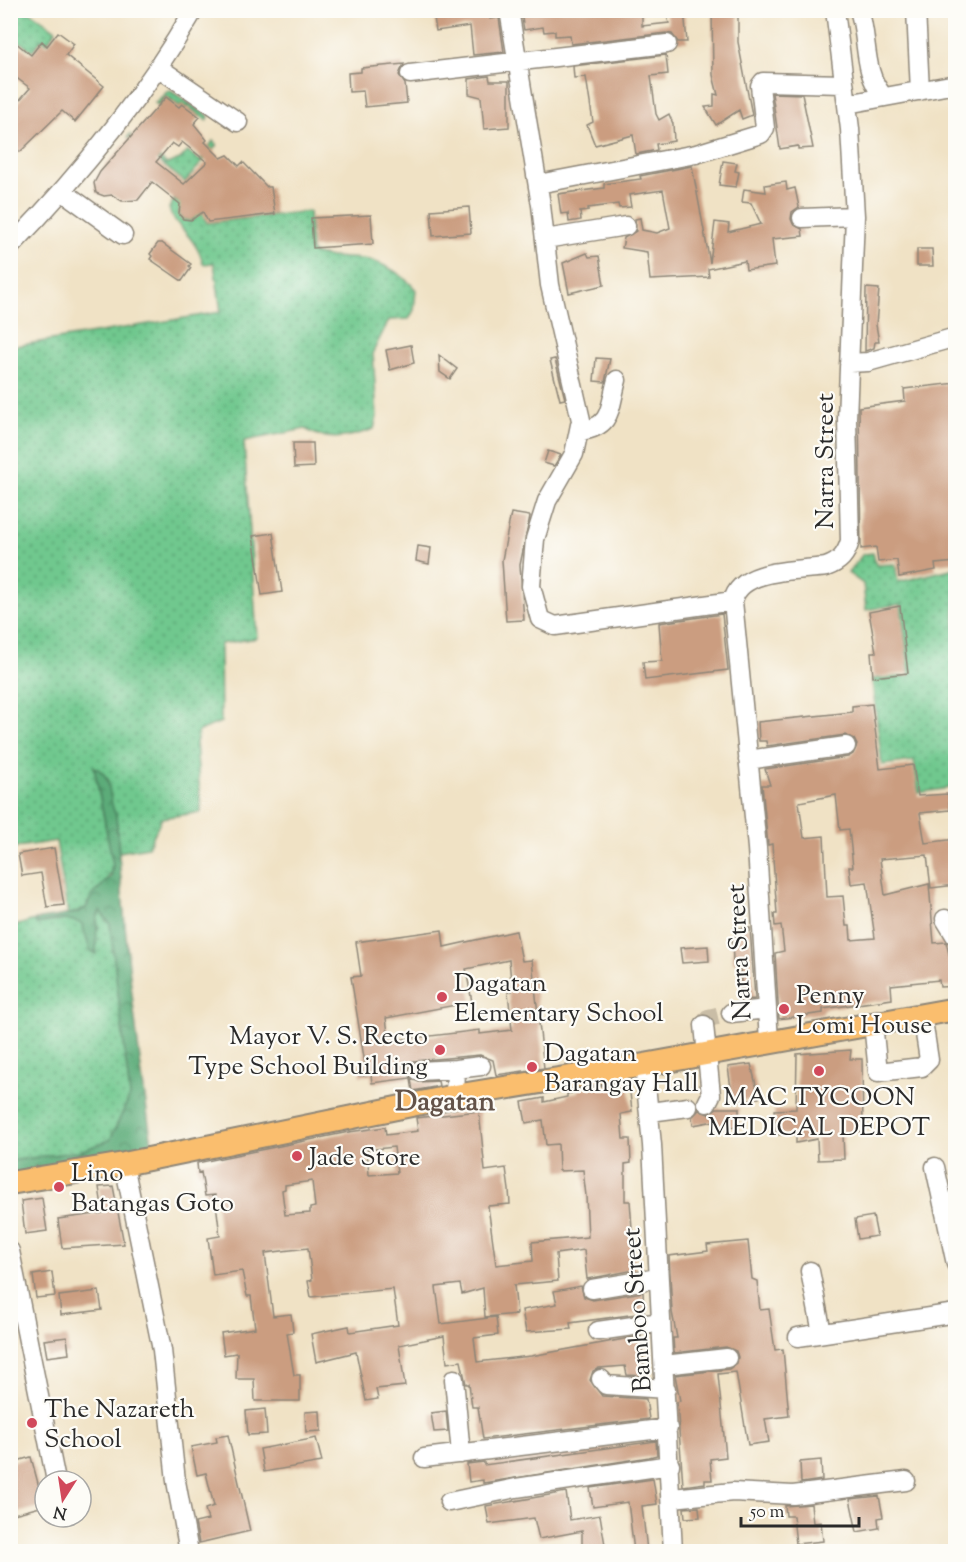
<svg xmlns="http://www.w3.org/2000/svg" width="966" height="1562" viewBox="0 0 966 1562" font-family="'Sorts Mill Goudy',serif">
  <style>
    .grass { fill: url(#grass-dots); stroke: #4d7a5c; stroke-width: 1.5 }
    .forest { fill: url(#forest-crowns); stroke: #436c52; stroke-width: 1.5 }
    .building { fill: #cb9d80; fill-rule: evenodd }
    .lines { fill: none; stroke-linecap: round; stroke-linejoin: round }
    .minor-tunnel { stroke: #c9bda6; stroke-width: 18; stroke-dasharray: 18 9; stroke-linecap: butt }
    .minor-casing { stroke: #8e8678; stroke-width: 21 }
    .major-casing { stroke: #8e8678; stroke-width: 26 }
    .minor { stroke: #fff; stroke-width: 18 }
    .major { stroke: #fabe6e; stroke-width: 22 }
    .poi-dot { fill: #d1495b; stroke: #fdfcf7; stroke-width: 2 }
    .labels { text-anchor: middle; stroke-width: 4.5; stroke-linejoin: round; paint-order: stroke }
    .street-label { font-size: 26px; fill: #2b2b2b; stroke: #fdfcf7 }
    .poi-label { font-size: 26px; fill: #2b2b2b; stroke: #fdfcf7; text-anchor: start }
    .quarter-label { font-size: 28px; font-weight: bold; fill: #635349; stroke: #fdfcf7 }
  </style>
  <defs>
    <pattern id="grass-dots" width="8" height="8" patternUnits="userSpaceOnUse" patternTransform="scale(1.5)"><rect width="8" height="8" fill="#6fc88e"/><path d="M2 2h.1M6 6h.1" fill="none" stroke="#5ba374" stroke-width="1.8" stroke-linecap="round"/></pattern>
    <pattern id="forest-crowns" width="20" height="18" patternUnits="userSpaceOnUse" patternTransform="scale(1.5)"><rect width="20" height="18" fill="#5bac79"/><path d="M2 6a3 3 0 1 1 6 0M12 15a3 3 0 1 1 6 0" fill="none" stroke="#4b8c63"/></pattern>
  </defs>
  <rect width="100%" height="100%" fill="#fdfcf7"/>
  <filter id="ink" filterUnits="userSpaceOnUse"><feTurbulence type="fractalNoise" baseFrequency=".0167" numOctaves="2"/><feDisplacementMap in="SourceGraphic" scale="12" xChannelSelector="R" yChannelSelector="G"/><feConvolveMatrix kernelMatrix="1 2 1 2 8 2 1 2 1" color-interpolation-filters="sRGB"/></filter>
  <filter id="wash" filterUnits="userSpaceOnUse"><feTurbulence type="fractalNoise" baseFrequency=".008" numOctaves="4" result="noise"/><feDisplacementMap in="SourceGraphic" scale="24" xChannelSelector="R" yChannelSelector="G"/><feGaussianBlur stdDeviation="1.35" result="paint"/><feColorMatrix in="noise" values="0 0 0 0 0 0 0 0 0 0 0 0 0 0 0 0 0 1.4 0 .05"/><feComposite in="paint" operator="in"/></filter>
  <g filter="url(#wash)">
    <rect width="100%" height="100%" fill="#f0e2c5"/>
    <path class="grass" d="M11,11H29L56,30L47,43L42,39L32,51L15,38L11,42Z
      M169,90L209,116L207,121L188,106L187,108L182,104L180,106L166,96L158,105L155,103Z
      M130,134L167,164L180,159L188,151L200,161L213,141L217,145L185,182L128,137Z
      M174,200L182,204L179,214L182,219L192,221L199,208L207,223L309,211L311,252C327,259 346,257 363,259C383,262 404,275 416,290L414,310L409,319L389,320L373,352L377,417L374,429C348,438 329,443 305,429L244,441L257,638L220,644L221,722L199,731L196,742L201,812L162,818L148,847L119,852L116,815L110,806L108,779L94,767L113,864C109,887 92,889 86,908L68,915L56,841L11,848L10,347L221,312L214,263L203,264C197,236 171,224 169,208Z
      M873,553L876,565L895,564L898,582L955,568V787L919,793L914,761L882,765L872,679L910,676L901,604L866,610L863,584L848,573L863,554Z
      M100,910L110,924L130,1096L110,1140L81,1151L11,1161V927L35,920L37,924L72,919L98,929L97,918Z"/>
    <path class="forest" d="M94,767C115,775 106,799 116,815C124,927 135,1039 153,1150L11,1175L10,1161L81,1151L110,1140L130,1096L110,924L100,911L97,918L96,954L90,950L82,924C66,916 52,920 36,924L35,920L77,913L86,908L92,895L111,877L113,864Z"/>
    <g id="blocks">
      <path class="building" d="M433,10H488L490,19L499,18L504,52L473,55L470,26L436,31Z
        M525,10H642V26L669,23L665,10H684L687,42H678L672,34L666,33L571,44L570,35L555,36V31L544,32L543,27L524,30L521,12Z
        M712,11H738V42L752,115L742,119L739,110L716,125L705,107L714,106V94L718,95L713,75Z
        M58,32L74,44L66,55L104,86L75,122L62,111L20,152L10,143V111L30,88L10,73V38L31,55L42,41L47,46Z
        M666,55L668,74L651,76L656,114L659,120L669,114L673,124L674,141L656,144L657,150L636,154L633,135L595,145L587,125L593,122L586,77L574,78L573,66Z
        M404,64L399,75L405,84L407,103L365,107L363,91L349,92L348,73L361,72V68Z
        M489,76L490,81H509V127L484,129L481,97L469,94V79Z
        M772,93L802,94L813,148L798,149V146L780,149Z
        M166,97L179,107L182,104L200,117L194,124L207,140L205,142L221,158L228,155L239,166L243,162L267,187H271L275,214L208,222L203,212L191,220L183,219L179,214L180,204L152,182L138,200L122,201L112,195L104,196L96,193L94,183L100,172ZM182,142L207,162L184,184L156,162L172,143L178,147Z
        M723,161L737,163L735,171L739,172L736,187L719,185Z
        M692,166L710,263L715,222L729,224L728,232L761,224L751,203L742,202L744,189L766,192L765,185L786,182L787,190L795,188L799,207L792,212L791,219L793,224L802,229L803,236L772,239L775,266L746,270L745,261L708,269L709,277L650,280L647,252L622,248L624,238L636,231L635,219L640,218L642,230L657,233L670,228L663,190L629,195L631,207L619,208L618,204L588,208V211L580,212L581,220L569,222L568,213L561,214L558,194L604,188V184L641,179L640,176Z
        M469,207L471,233L433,236L431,210Z
        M371,215L373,244L313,248L311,218Z
        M158,243H162L191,264L189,266L191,268L182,281L150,259L152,256L150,254Z
        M917,249H932L933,266H917Z
        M587,253L589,257L599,256L604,285L569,293L563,263Z
        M866,288L879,289L876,325L879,342H875L874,348L865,351Z
        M411,345L414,363L390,370L386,350Z
        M439,355L457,369L450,379L440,372Z
        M596,358L610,359L605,382L594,381Z
        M555,359L565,399L560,400L550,360Z
        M956,383V562L935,564L936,570L899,577L897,560L878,562L876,547L861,549L859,407L905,401L904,389Z
        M293,443H313L314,467L294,468Z
        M548,451L561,455L554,466L544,463Z
        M511,513L530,516L520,565L524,620L506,621L502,560Z
        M273,533L282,592L262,595L253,536Z
        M418,546L431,548L429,564L416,561Z
        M900,606L908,673L873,677L871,652H876L869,612Z
        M722,614L728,670L645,680L643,662L662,661L659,623Z
        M872,704L880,769L913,765L918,796L948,794L950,810L920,813L925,843L956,839V885L931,888L927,855L880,859L885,895L929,884L934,943L946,942L950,958L956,957V986L940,987L939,980L891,985L892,999L823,1009V1013L779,1019L775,953L784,951L781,925L775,926L774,914H777L772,844L768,845L762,785H770L765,769L848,757L853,754L857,745L854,739L845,735L767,746L766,741H759L758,722L852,712V706ZM836,795L840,830L849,829L853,867H849L851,884L867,882L875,938L851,940L850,926H846L843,896L827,897L824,836L804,838L799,802Z
        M54,848L64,905L47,907L41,873L22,876L18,854Z
        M735,928H750L755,999L742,1000L740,964L733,962L732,937L736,936Z
        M442,930L444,947L516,931L522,961L532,960L544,1068L496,1075L493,1060L480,1055L413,1061L408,1071L411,1078L372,1083L371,1075L360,1076L359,1064H365L351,977L361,976L356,942ZM509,960L512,991L508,992L512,1030L480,1034V1030L389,1041L386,1018L472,1002L466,969Z
        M708,946L709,961L682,963L680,948Z
        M851,1050L850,1059H862L863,1131L843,1134L844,1159L818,1160L817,1139L796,1143V1134L776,1135L774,1110L796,1109L797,1054Z
        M751,1064L759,1098L733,1102L728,1067Z
        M411,1079L419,1082L438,1081L439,1086L413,1091Z
        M629,1082L632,1112L621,1114L623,1139H630L631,1163L625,1164V1201H630L635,1270L587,1279L584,1250L556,1254L558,1281L514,1285L517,1314L485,1317L483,1288L462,1294L460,1284L436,1287L441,1324L496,1317L498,1335L474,1338L477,1362L531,1356L641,1336L645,1376L627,1375L625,1366L599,1368L593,1371L590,1380L602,1396L646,1399L649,1419L483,1439L478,1407H472L469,1384H466L461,1361L447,1363L444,1336L399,1345L405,1386L376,1389L378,1399L366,1401L356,1352L316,1362L311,1334L349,1326L350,1332L398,1325L393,1289L311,1297L308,1281L312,1280L308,1248L265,1253L273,1316L291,1314L293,1332L287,1333L294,1375H300V1401H255L254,1379H236L237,1353L224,1355L221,1333L255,1328L251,1296H247L242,1271L213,1275L208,1238L220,1236L215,1195L205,1196L201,1172L198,1173L197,1163L349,1132L385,1127L386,1135L418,1131L416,1118L479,1111L485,1171L506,1168L509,1190L510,1204L488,1206L496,1265L533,1261L532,1242L588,1237L586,1196L583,1170L559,1171L558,1144L546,1145L543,1120L526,1123L522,1102L544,1098V1102L567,1097V1094L578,1092V1089ZM394,1147L397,1173L369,1175L367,1150ZM312,1181L315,1207L310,1208V1213L285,1215L282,1190L285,1189V1185Z
        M717,1108H739V1127L716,1128L715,1121L693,1125L692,1117L699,1110L708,1114Z
        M113,1186L124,1244L62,1248L58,1219L103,1213L99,1187Z
        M42,1198L47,1231L25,1234L21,1201Z
        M873,1216L877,1236L858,1239L855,1219Z
        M748,1241L752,1279L757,1281L760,1310L769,1309L775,1350L783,1349L789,1416L765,1419L769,1442L748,1445L736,1372L718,1374L726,1457L710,1459L712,1480H705V1483L683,1486L677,1402L680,1401L675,1375L729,1369L737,1363L738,1357L736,1351L726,1347L674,1353L673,1338H677L672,1312L669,1256L708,1251L707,1245Z
        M52,1272L55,1296L36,1298L33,1275Z
        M581,1286L584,1297L593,1300L643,1292L644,1313L570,1323L571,1329L526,1332L522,1310L557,1304L554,1291Z
        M99,1291L102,1310L61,1315L59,1296Z
        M67,1337L69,1354L47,1357L44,1340Z
        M265,1409L267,1434L248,1435L246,1411Z
        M320,1411L321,1431L306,1432L305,1412Z
        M446,1411L448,1431L434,1432L431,1413Z
        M228,1435L250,1531L199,1543L195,1523L208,1520L205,1509L214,1506L206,1473L197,1475L191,1447L217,1442L216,1437Z
        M316,1438L322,1462L264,1472L260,1449Z
        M656,1441L657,1455L649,1457L483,1483V1480L469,1482L467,1464L484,1462V1465Z
        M31,1457L44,1506L10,1515V1463Z
        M821,1460L822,1480L801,1483L800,1462Z
        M653,1479L657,1504L642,1506L647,1551H634L628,1502L593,1507L590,1488Z
        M566,1492L570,1520L600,1515L606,1551H582V1531L539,1539L534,1518L489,1524L486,1506Z
        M879,1496L883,1517L878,1518L879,1528L857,1532L850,1499Z
        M811,1504L813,1523L821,1522L823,1541L796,1544L793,1516H786L785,1506Z
        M699,1507L700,1517L685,1518L684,1508Z"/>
    </g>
  </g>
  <g filter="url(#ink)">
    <use href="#blocks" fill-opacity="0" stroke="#8e8678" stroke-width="1.5"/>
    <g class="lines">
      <path class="minor-tunnel" d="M704,1025L708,1018L731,1013"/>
      <defs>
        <path id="minor" d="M509,10L541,205L550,285L581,420L574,454L547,501L535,539L531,586L540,619L555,626L733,601
          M859,10C869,39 862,73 884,97
          M916,10L920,91
          M159,68L238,122
          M410,74L667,44
          M847,104L956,84
          M538,184L696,154L761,134L765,128L760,86L763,82L843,84
          M62,191L123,235
          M802,218L855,216
          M545,239L626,226
          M10,247C79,176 144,96 194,10
          M849,363L868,362L956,337
          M580,431C613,427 609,408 617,380
          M748,760L846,746
          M945,919L956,937
          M731,1013L767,1009
          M873,1023L878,1072L922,1067L929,1060L922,1014
          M704,1025L711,1095L707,1103
          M769,1041L757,848L733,601C740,568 798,571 826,567C840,562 846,555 850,541L847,419L855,216L850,129L835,10
          M644,1065L652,1145L673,1552
          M456,1069L481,1066
          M419,1071L456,1069L455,1096
          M650,1112L688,1107
          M124,1164L162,1350L176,1481L189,1552
          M935,1167L956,1264
          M10,1251L56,1481
          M810,1271L822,1333
          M592,1289L658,1278
          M598,1331L661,1322
          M798,1337L956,1313
          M664,1365L727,1358
          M454,1379L461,1454
          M601,1379L606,1385L666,1389
          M424,1458L668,1428
          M672,1498L733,1492L793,1495L906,1481
          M449,1502L516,1488L670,1465"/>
        <path id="major" d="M10,1183L124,1164L455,1096L644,1065L956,1009"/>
      </defs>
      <use href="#minor" class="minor-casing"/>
      <use href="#major" class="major-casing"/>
      <use href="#minor" class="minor"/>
      <use href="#major" class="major"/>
    </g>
  </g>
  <g class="poi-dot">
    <circle cx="442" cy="997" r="6"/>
    <circle cx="784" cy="1009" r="6"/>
    <circle cx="440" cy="1050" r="6"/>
    <circle cx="532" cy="1067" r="6"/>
    <circle cx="819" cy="1071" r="6"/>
    <circle cx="297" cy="1156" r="6"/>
    <circle cx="59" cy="1187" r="6"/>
    <circle cx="32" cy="1423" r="6"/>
  </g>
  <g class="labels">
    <g class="street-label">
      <text transform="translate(824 461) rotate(-90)" y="9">Narra Street</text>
      <text transform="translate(738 952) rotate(-93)" y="9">Narra Street</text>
      <text transform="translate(636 1310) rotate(-94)" y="9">Bamboo Street</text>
    </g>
    <g class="poi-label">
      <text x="454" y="991">Dagatan<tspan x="454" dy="30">Elementary School</tspan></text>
      <text x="796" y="1003">Penny<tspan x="796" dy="30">Lomi House</tspan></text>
      <text x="428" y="1044" text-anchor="end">Mayor V. S. Recto<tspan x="428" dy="30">Type School Building</tspan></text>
      <text x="544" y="1061">Dagatan<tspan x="544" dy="30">Barangay Hall</tspan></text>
      <text x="819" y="1105" text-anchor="middle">MAC TYCOON<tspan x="819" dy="30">MEDICAL DEPOT</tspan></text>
      <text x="309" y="1165">Jade Store</text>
      <text x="71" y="1181">Lino<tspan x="71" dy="30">Batangas Goto</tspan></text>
      <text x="44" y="1417">The Nazareth<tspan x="44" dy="30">School</tspan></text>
    </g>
    <g class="quarter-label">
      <text x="445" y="1110">Dagatan</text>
    </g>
  </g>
  <rect width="966" height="1562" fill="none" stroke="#fdfcf7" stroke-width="36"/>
  <g transform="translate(63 1499) rotate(192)"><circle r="28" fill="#fdfcf7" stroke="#a9a8a5" stroke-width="1.5"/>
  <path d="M0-4.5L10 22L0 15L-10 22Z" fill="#d1495b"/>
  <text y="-9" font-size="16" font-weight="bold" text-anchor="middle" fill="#2b2b2b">N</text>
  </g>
  <path d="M741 1517v9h118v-9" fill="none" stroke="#2b2b2b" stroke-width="3"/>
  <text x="750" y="1517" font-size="18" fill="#2b2b2b" stroke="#fdfcf7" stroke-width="4.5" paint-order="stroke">50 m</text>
</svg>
